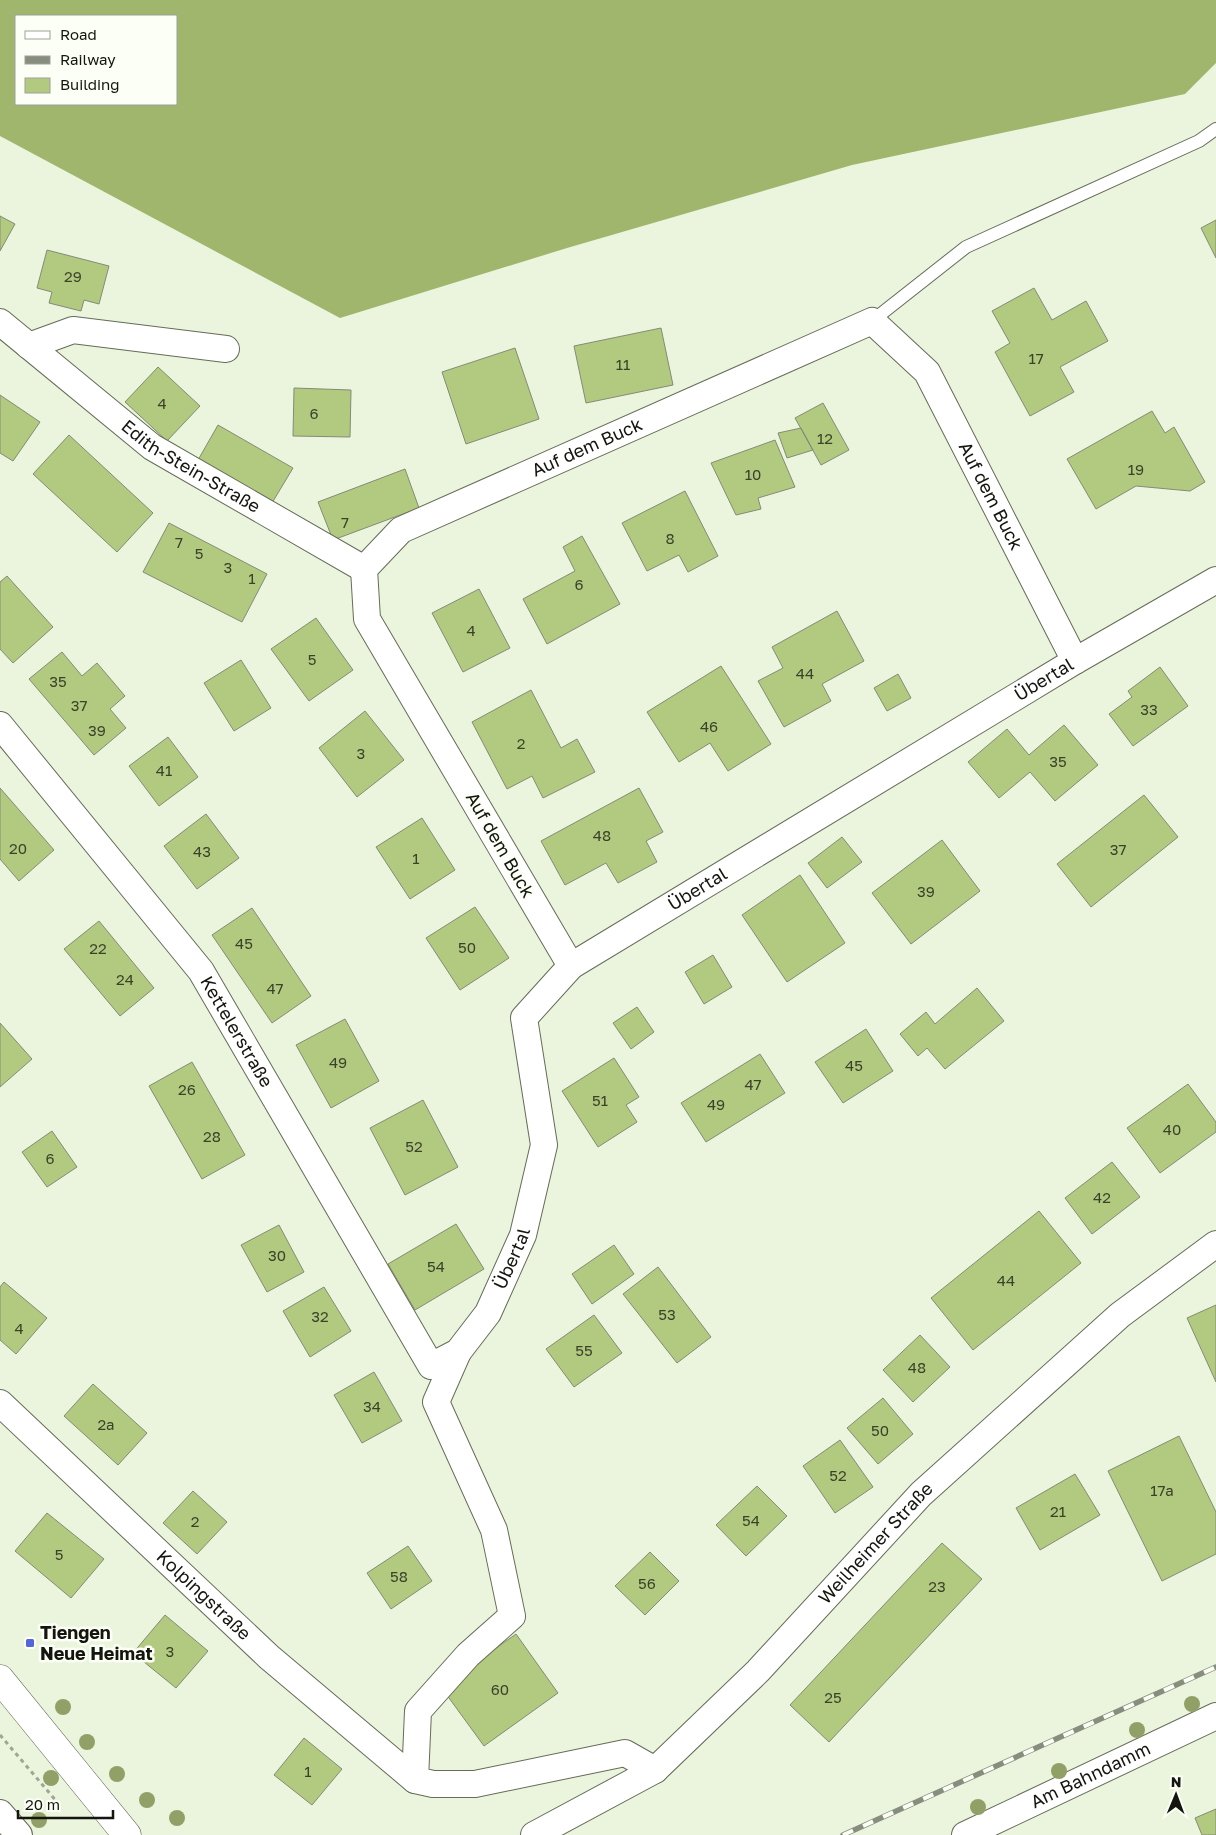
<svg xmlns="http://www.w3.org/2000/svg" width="1216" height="1835" viewBox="0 0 1216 1835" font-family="'Golos Text',sans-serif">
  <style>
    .forest { fill: #9fb66c; fill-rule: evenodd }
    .building { fill: #b2ca80; stroke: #848b76 }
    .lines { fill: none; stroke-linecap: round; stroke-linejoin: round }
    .lane-casing { stroke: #656c58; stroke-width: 14 }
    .street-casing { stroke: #656c58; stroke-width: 28 }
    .secondary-casing { stroke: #656c58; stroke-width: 29 }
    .path { stroke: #9ea594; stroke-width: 3; stroke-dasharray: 4 4; stroke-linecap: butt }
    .lane { stroke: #fff; stroke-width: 12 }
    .street { stroke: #fff; stroke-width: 26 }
    .secondary { stroke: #fff; stroke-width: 28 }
    .rail-casing { stroke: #888e7e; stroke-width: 5.5 }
    .rail { stroke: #fbfff5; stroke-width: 4; stroke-dasharray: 11; stroke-linecap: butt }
    .tree { fill: #91a067 }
    .poi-dot { fill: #5566dc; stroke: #fbfff5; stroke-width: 2 }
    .labels { text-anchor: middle; stroke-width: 5; stroke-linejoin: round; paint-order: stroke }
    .number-label { font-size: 15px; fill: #3b422a }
    .street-label { font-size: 18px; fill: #13150e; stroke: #fbfff5 }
    .poi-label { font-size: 18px; font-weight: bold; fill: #13150e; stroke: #fbfff5; text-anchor: start }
  </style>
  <rect width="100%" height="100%" fill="#ebf4dd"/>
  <path class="forest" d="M0,0H1216V63L1185,94L852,165L567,248L340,318L0,136ZM16,16H176V104H16Z"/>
  <path class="building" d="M0,216L15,224L0,251Z
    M1216,220V258L1201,228Z
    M47,250L109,266L99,304L84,300L81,311L49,303L52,292L37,288Z
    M1034,288L1052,320L1086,301L1108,341L1060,367L1074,392L1030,416L995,352L1010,343L992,311Z
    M661,328L673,385L586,403L574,346Z
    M515,348L539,419L466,444L442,372Z
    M158,367L200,406L167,441L125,402Z
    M294,388L351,390L350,437L293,436Z
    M0,395L40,422L13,461L0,453Z
    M823,403L849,450L821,465L795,418Z
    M1152,411L1165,433L1174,427L1205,482L1190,491L1136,486L1096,509L1067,459Z
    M218,425L293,468L272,503L198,460Z
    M801,428L813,450L787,458L778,433Z
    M69,435L153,513L117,552L33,474Z
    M775,440L795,487L758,498L761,509L736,515L711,463Z
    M405,469L419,508L333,540L318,502Z
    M685,491L718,556L688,572L679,555L647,571L622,523Z
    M169,523L267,574L242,622L143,572Z
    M582,536L620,604L547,644L523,599L575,571L563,547Z
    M7,576L53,627L13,663L0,649V582Z
    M479,589L510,648L463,672L432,613Z
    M837,611L864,661L822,684L831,701L784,727L758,681L783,668L772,647Z
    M316,618L353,670L309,701L271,649Z
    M62,652L82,676L97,663L125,696L110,709L126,728L94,755L29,679Z
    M241,660L271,708L234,731L204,683Z
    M721,666L771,744L728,771L710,743L679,762L647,712Z
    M1160,667L1188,706L1133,746L1109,714L1132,697L1128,691Z
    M898,674L911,698L887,711L874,688Z
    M531,690L561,748L577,739L595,772L543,798L532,776L507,789L472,722Z
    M365,711L404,760L357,797L319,748Z
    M1064,725L1098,765L1055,801L1030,772L999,798L968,762L1007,729L1029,755Z
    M168,737L198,777L159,806L129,766Z
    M0,788L54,850L19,881L0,859Z
    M639,788L663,832L646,841L657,862L618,883L606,863L565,885L541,841Z
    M1144,795L1178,837L1091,907L1057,864Z
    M206,814L239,858L197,889L164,846Z
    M422,818L455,870L410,899L376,847Z
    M842,837L862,862L827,888L808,863Z
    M942,840L980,891L911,944L872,893Z
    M800,875L845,943L787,982L742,915Z
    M475,907L509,958L460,990L426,938Z
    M252,908L311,996L272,1023L212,935Z
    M99,921L154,988L120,1016L64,949Z
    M713,955L732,987L704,1004L685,972Z
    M977,988L1004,1021L945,1069L927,1048L918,1056L900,1034L926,1012L935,1024Z
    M637,1007L654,1032L631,1049L613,1023Z
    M345,1019L379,1081L331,1108L296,1045Z
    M0,1023L32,1059L0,1087Z
    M866,1029L893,1071L843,1103L815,1062Z
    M760,1054L785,1093L706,1142L681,1103Z
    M614,1058L639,1097L626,1105L637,1122L598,1147L562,1091Z
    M192,1062L245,1155L202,1179L149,1086Z
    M1188,1084L1216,1122V1132L1160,1173L1127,1128Z
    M423,1100L458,1167L405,1195L370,1128Z
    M52,1131L77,1167L47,1187L22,1152Z
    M1112,1162L1140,1197L1092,1234L1065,1198Z
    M1039,1211L1081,1263L973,1350L931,1298Z
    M456,1224L484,1269L415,1310L388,1264Z
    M279,1225L304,1272L267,1292L241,1245Z
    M614,1245L634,1274L592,1304L572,1274Z
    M658,1267L711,1337L677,1363L623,1294Z
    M4,1282L47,1318L16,1354L0,1340V1287Z
    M324,1287L351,1331L310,1357L283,1311Z
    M1216,1305V1382L1187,1318Z
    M594,1315L622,1353L574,1387L546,1349Z
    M920,1335L950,1367L913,1402L883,1370Z
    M374,1372L402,1421L362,1443L334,1395Z
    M93,1384L147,1433L118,1465L64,1416Z
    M883,1398L913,1434L878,1464L847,1428Z
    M1179,1436L1216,1512V1554L1162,1581L1108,1471Z
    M840,1440L873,1487L835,1513L803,1466Z
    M1075,1474L1100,1515L1040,1550L1016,1508Z
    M757,1486L787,1516L746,1556L716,1525Z
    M193,1491L227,1522L197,1554L163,1523Z
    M47,1513L104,1559L71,1598L15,1551Z
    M942,1543L982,1579L829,1742L790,1705Z
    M408,1546L432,1581L391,1609L367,1573Z
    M650,1552L679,1581L645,1615L615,1586Z
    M165,1615L208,1651L176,1688L133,1653Z
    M516,1634L558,1693L484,1746L441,1687Z
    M304,1738L342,1769L312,1805L274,1775Z
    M1216,1809V1835H1202L1195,1818Z"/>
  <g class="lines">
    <defs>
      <path id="lane" d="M872,321L966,247L1199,141L1216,129"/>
      <g id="street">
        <path id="s1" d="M0,322L152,447L364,569"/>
        <path d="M29,346L73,330L226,349"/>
        <path id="s2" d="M0,725L201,971L431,1366L458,1352L488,1313L523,1235L544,1145L524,1018L571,966L1075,661L1216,580"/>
        <path id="s3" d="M571,966L367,619L364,569L401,530L872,321L927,372L1075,661"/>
        <path d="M458,1352L436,1402L494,1530L512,1616L468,1655L418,1711L415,1780L433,1784H475L625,1753L655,1770"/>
        <path id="s4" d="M0,1403L269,1657L415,1780"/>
        <path d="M0,1813L19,1835"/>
        <path id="s5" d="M534,1835L655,1770L758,1671L921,1494L1120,1315L1216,1244"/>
        <path id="s6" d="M965,1835L1216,1716"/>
      </g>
      <path id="secondary" d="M0,1679L127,1835"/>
    </defs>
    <use href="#lane" class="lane-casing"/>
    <use href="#street" class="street-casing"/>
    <use href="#secondary" class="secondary-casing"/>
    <path class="path" d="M0,1735L58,1803"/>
    <use href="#lane" class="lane"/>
    <use href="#street" class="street"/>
    <use href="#secondary" class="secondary"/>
    <defs>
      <path id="rail" d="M843,1835L1216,1667"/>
    </defs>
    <use href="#rail" class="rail-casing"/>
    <use href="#rail" class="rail"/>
  </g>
  <g class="tree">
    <circle cx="1192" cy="1704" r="8"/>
    <circle cx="63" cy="1707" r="8"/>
    <circle cx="1137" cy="1730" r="8"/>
    <circle cx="87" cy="1742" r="8"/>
    <circle cx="1059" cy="1771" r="8"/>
    <circle cx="117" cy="1774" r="8"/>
    <circle cx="51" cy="1778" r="8"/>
    <circle cx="147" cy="1800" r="8"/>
    <circle cx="978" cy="1807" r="8"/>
    <circle cx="177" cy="1818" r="8"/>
    <circle cx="39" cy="1820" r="8"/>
  </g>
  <rect class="poi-dot" x="25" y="1638" width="10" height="10" rx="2.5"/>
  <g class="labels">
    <g class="number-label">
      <text x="73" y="282">29</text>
      <text x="1036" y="364">17</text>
      <text x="623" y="370">11</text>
      <text x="162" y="409">4</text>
      <text x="314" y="419">6</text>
      <text x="825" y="444">12</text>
      <text x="1136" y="475">19</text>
      <text x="753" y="480">10</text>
      <text x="345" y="528">7</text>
      <text x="670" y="544">8</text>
      <text x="179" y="548">7</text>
      <text x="199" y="559">5</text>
      <text x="228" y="573">3</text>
      <text x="252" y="584">1</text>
      <text x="579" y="590">6</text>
      <text x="471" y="636">4</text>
      <text x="312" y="665">5</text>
      <text x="805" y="679">44</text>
      <text x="58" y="687">35</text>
      <text x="79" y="711">37</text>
      <text x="1149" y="715">33</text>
      <text x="709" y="732">46</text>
      <text x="97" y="736">39</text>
      <text x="521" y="749">2</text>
      <text x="361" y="759">3</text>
      <text x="1058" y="767">35</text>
      <text x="164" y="776">41</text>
      <text x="602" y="841">48</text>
      <text x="18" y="854">20</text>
      <text x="1118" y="855">37</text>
      <text x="202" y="857">43</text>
      <text x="416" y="864">1</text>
      <text x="926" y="897">39</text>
      <text x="244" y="949">45</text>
      <text x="467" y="953">50</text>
      <text x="98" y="954">22</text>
      <text x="125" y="985">24</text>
      <text x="275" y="994">47</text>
      <text x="338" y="1068">49</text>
      <text x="854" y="1071">45</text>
      <text x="753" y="1090">47</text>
      <text x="187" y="1095">26</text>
      <text x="600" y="1106">51</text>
      <text x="716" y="1110">49</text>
      <text x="1172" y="1135">40</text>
      <text x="212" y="1142">28</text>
      <text x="414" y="1152">52</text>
      <text x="50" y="1164">6</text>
      <text x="1102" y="1203">42</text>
      <text x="277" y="1261">30</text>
      <text x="436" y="1272">54</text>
      <text x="1006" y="1286">44</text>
      <text x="667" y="1320">53</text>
      <text x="320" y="1322">32</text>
      <text x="19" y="1334">4</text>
      <text x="584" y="1356">55</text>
      <text x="917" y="1373">48</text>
      <text x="372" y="1412">34</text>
      <text x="106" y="1430">2a</text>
      <text x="880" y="1436">50</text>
      <text x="838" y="1481">52</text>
      <text x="1162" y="1496">17a</text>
      <text x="1058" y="1517">21</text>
      <text x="751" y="1526">54</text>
      <text x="195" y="1527">2</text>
      <text x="59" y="1560">5</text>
      <text x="399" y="1582">58</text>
      <text x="647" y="1589">56</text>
      <text x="937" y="1592">23</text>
      <text x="170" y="1657">3</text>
      <text x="500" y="1695">60</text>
      <text x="833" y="1703">25</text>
      <text x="308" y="1777">1</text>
    </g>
    <g class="street-label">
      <text dy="6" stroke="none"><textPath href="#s3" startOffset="710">Auf dem Buck</textPath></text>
      <text dy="6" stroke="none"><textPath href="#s1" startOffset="240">Edith-Stein-Straße</textPath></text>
      <text dy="6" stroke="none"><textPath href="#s3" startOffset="1236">Auf dem Buck</textPath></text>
      <text dy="6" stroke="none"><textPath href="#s2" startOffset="1784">Übertal</textPath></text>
      <text transform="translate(500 845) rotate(60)" y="6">Auf dem Buck</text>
      <text dy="6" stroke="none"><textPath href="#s2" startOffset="1379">Übertal</textPath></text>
      <text dy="6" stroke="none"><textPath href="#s2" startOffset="388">Kettelerstraße</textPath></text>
      <text dy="6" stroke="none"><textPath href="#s2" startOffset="914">Übertal</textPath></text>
      <text dy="6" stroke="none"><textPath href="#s5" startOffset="454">Weilheimer Straße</textPath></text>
      <text dy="6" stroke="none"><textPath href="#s4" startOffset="280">Kolpingstraße</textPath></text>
      <text dy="6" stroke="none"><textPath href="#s6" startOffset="139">Am Bahndamm</textPath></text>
    </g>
    <g class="poi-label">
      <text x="40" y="1639">Tiengen<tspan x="40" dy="21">Neue Heimat</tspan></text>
    </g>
  </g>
  <rect x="15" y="15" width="162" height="90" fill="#fbfff5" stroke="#9ea199"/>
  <rect x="25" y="31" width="25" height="8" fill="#ffffff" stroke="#9ea199"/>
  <text x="60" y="40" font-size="15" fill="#13150e">Road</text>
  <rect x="25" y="56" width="25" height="8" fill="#888e7e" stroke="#9ea199"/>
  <text x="60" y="65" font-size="15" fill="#13150e">Railway</text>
  <rect x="25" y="78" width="25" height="15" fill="#b2ca80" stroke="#9ea199"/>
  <text x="60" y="90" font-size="15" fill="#13150e">Building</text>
  <g transform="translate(1176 1795) rotate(1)" stroke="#fbfff5" stroke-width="4" paint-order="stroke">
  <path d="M0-4L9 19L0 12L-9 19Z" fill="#13150e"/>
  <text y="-8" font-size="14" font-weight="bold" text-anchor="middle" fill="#13150e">N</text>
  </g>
  <path d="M18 1810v8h95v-8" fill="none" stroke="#13150e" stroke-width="2.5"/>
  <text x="25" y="1810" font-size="15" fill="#13150e" stroke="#fbfff5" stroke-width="4" paint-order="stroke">20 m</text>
</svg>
